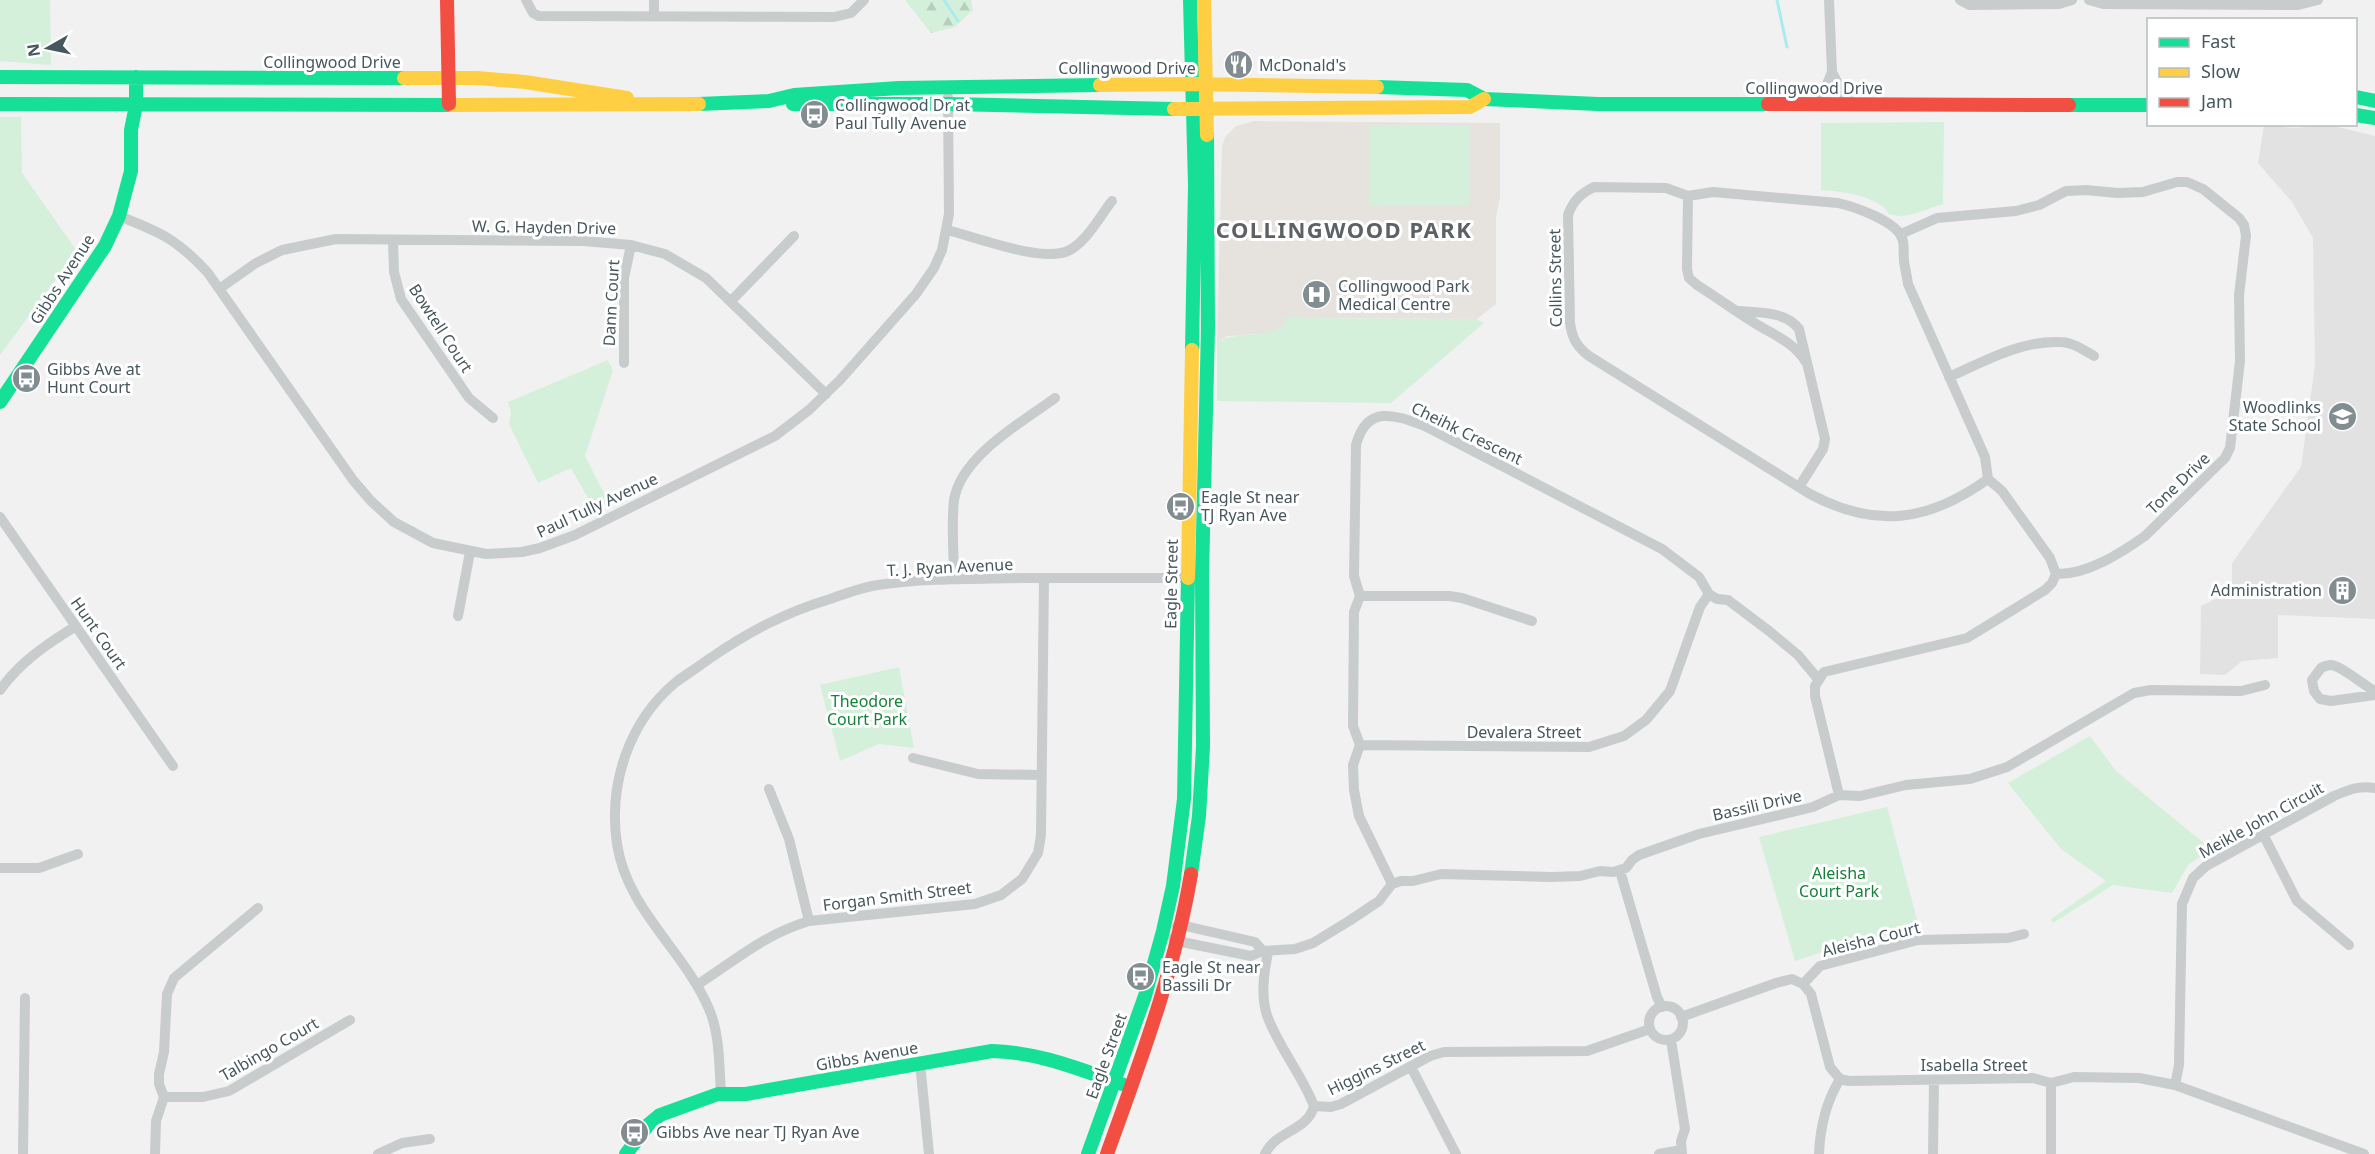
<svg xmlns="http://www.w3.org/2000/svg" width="2375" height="1154" viewBox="0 0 2375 1154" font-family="'Noto Sans',sans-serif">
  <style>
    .commercial { fill: #e6e3df }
    .education { fill: #e3e2e3 }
    .green { fill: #d4f0db }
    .forest { fill: url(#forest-firs) }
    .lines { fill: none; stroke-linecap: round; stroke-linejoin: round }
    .stream { stroke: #a9ecef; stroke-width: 3 }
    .street { stroke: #c8cccd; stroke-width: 10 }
    .fast { stroke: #16e098; stroke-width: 14 }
    .slow { stroke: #ffcf43; stroke-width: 14 }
    .jam { stroke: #f24e42; stroke-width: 14 }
    .labels { text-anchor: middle; stroke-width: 6; stroke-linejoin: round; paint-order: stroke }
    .street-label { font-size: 16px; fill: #47575e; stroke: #fff }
    .poi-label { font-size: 16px; fill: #47575e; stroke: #fff; text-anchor: start }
    .park-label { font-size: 16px; fill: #15823a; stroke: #fff }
    .district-label { font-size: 22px; font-weight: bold; letter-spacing: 1.5px; fill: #5c6165; stroke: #fff }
  </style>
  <defs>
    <pattern id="forest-firs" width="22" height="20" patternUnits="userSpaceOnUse" patternTransform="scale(1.5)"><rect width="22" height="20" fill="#d4f0db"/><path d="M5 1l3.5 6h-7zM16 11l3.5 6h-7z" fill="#b7d0be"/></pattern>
  </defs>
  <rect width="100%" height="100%" fill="#f1f1f1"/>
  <path class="commercial" d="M1254,121L1500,123V197L1496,217V304L1477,319L1284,318L1286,325L1272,333L1228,336L1217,342L1222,146L1225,137L1236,126Z"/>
  <path class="education" d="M2264,125L2293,128L2329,125L2375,136V619L2278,615V658L2242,661L2225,675L2200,674L2201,606L2232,591V563L2301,467L2315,365L2313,238L2292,202L2258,163Z"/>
  <path class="green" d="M0,0H50L51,65L0,61Z
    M0,117H21L22,173L77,251L0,355Z
    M1944,122L1943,204C1925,209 1908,220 1889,214C1880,196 1840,191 1821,190V123Z
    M1369,125H1469V206L1369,205Z
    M1283,318L1477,319L1484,323L1391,403L1217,401V342C1239,330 1259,341 1286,325Z
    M608,360L613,370L585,456L609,503L594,509L571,468L538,483L509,424L511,413L508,402Z
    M899,667L914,748L879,744L840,761L820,685Z
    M2090,736L2116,771L2211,849L2188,865L2172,893L2113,885L2053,923L2051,919L2106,881L2061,849L2008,783Z
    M1887,807L1919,927L1856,941L1795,961L1759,837Z"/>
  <path class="forest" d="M905,0H971L973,10L955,27L931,33Z"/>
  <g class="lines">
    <path class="stream" d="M944,0L958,21
      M1777,0L1787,47"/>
    <path class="street" d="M526,0L533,13L539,16L834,17L851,13L864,0
      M654,0V16
      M1829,0L1832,72L1843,93L1852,104
      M1960,0L1969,5L2059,4L2072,0
      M2089,0L2103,4L2298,5L2318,0
      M1819,104L1832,72
      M1688,196L1687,269L1689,278L1697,285C1716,297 1734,310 1753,322C1773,335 1793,341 1806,362
      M119,216C160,232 177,239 208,273L353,480L371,501L394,522L433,543L486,554L522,552L540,548L575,535L775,436L809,410L840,380L916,294L934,268L942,250L949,214L948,97
      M947,230C976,237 1044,264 1070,250C1087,241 1100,216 1112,201
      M393,240L394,272L401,299L469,398L493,418
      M219,289L256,263L282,250L336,239L583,241L631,245L665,254L706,278L826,394
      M731,301L794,236
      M1739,311C1759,313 1786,311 1799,329L1825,439L1823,449L1799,487
      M624,363V278L631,245
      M1949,377C1983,362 2022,340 2060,342C2072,342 2084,350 2094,356
      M1988,479C1928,522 1875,529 1810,494L1589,356C1577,347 1572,338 1570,323L1568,215C1573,201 1580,194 1594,187L1666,188L1688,196L1713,192L1838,203C1855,207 1896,221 1902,238C1905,245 1903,253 1904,261C1905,269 1907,276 1908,284L1985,457L1988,479L2002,491L2050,558L2056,574
      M0,517L173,766
      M954,579C954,553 951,526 954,500C961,456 1021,423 1055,398
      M1360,596H1449L1462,598L1532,621
      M458,616L470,552
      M0,690C20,662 47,644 76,626
      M2375,691C2363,685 2342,666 2331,665C2329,665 2322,667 2321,668L2312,680L2314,691L2320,699L2331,701L2375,695
      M1360,745L1589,747L1624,736L1646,720L1670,691L1700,607L1709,594
      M913,758L978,774L1041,775
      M769,789L789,839L809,921
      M1839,795L1815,696V686L1824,672L1967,638L2045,590L2052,583L2056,574C2087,575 2121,553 2145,536L2225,458L2230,448L2240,361L2239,295L2246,236L2244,225L2239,218L2203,189L2187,182H2177L2143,192L2117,193L2086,190L2066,191L2039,205L2016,211L1937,218L1901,234
      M2264,836L2297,901L2349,945
      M0,868H39L78,854
      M1620,871L1657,997L1662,1007
      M1392,884L1359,816L1354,790L1353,765L1360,745L1353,726L1354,612L1360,596L1354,576L1356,445C1367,404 1395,415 1425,426L1662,549L1699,577L1709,594L1717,599L1728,600L1769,631L1798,655L1818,679
      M1177,926L1181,925L1255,942L1263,951
      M1173,938L1177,941L1251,956L1263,951L1295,949L1313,943L1349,921L1379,901L1392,884L1401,881H1413L1441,874L1552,877L1580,876L1600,871L1613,872L1626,868L1632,860L1639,855L1699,834L1813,807L1839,795L1860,796L1906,785L1970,779L2007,767L2134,693L2151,690L2241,691L2265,685
      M1268,952C1264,973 1260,997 1268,1018C1280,1049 1302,1075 1314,1106L1331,1107L1341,1104L1430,1056L1444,1052L1587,1051L1650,1029
      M1803,984L1820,966L1918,940L2008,938L2024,934
      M697,985C736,960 763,935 809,921L975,904L1001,895L1022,879L1038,853L1041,835L1044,578
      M1649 1023a17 17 0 1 1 34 0a17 17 0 1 1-34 0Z
      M1681,1017L1776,983L1792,979L1803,984L1811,994L1830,1067L1840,1079L1849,1081L2033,1078L2051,1083L2074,1077L2139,1078L2175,1085L2364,1154
      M1671,1040L1685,1129L1681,1141L1682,1154
      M920,1063L929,1154
      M1411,1067L1456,1154
      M2175,1085L2179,1065L2182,904L2193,878L2206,866L2334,796C2348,790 2359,785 2375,788
      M721,1093C719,1066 720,1034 709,1009C684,950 627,910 617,844C608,784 629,721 676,682C687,674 698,667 709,659C748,632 784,613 830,599C845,594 862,587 878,585C926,578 974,579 1023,578C1080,578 1137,578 1194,578
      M164,1097H203L229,1091L350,1020
      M23,1154L25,998
      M155,1154L156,1121L164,1097L159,1084V1074L164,1052L167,994L174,978L258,908
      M378,1154L402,1143L430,1139
      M1265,1154C1275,1131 1308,1131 1314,1106
      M1659,1154L1681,1150
      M1819,1154C1820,1127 1826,1102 1840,1079
      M1933,1154L1934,1080
      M2051,1154V1083"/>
    <path class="fast" d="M1190,0L1195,185L1192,350
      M0,77L404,78
      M1377,87L1467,90L1484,99L1598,104H1768
      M2356,97L2375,101
      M0,104L452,105
      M699,104L769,101L794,95L899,88L1100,85
      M793,104H948L1174,109
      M2069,105H2148
      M2356,115L2375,118
      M0,402L105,246L119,216L131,171V130L136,105V77
      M1191,874L1199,816L1203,747L1202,575L1208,328L1207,135
      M626,1154L648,1125L660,1115L718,1094H746L992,1051C1038,1052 1079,1069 1122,1084
      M1088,1154L1145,996L1163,931L1173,886L1184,799L1188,578"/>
    <path class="slow" d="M1204,0L1207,135
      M404,78H477L525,82L627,98
      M1100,85L1192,84L1377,87
      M452,105L699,104
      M1174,109L1470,107L1484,99
      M1188,578L1192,350"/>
    <path class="jam" d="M447,0L449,104
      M1768,104L2069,105
      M1107,1154C1140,1062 1175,970 1191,874"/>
  </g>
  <defs>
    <symbol id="restaurant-disc" viewBox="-11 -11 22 22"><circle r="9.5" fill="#828d91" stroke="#fff"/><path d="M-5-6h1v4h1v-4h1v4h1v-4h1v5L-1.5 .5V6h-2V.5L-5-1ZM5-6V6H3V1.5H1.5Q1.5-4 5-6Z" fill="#fff"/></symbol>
    <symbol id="bus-disc" viewBox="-11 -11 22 22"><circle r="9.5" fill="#828d91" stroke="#fff"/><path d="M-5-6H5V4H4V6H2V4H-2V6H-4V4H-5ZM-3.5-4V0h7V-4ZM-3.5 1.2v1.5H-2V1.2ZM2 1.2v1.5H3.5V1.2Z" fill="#fff"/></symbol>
    <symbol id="hospital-disc" viewBox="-11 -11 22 22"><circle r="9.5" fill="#828d91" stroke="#fff"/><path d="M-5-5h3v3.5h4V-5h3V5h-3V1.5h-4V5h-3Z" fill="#fff"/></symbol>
    <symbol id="school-disc" viewBox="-11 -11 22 22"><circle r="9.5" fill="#828d91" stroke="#fff"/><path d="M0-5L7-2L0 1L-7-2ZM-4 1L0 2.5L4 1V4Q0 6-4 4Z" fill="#fff"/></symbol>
    <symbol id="building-disc" viewBox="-11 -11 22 22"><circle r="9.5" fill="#828d91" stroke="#fff"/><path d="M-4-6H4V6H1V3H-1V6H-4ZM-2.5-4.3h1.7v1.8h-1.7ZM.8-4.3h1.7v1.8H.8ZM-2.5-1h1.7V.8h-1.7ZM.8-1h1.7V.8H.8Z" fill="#fff"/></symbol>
  </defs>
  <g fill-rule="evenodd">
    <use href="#restaurant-disc" x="1222" y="48" width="33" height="33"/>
    <use href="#bus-disc" x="798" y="98" width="33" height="33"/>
    <use href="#hospital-disc" x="1300" y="278" width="33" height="33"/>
    <use href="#bus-disc" x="10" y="362" width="33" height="33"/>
    <use href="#school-disc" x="2326" y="400" width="33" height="33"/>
    <use href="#bus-disc" x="1164" y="490" width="33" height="33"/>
    <use href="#building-disc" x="2326" y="574" width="33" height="33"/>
    <use href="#bus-disc" x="1124" y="960" width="33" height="33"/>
    <use href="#bus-disc" x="618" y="1116" width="33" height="33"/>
  </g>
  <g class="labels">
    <g class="street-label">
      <text x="332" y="68">Collingwood Drive</text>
      <text x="1127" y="74">Collingwood Drive</text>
      <text x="1814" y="94">Collingwood Drive</text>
      <text transform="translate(544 227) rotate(1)" y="6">W. G. Hayden Drive</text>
      <text transform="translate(1555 278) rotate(-91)" y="6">Collins Street</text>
      <text transform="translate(62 279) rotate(-57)" y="6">Gibbs Avenue</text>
      <text transform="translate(611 303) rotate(-87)" y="6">Dann Court</text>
      <text transform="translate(441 328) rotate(57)" y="6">Bowtell Court</text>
      <text transform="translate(1467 433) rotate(26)" y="6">Cheihk Crescent</text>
      <text transform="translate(2178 483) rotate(-44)" y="6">Tone Drive</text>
      <text transform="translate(597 505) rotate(-25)" y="6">Paul Tully Avenue</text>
      <text transform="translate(950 567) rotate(-3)" y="6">T. J. Ryan Avenue</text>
      <text transform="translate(1171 584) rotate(-89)" y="6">Eagle Street</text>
      <text transform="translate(99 633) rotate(55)" y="6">Hunt Court</text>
      <text x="1524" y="738">Devalera Street</text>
      <text transform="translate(1757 805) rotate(-13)" y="6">Bassili Drive</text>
      <text transform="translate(2261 820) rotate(-29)" y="6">Meikle John Circuit</text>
      <text transform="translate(897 896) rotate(-7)" y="6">Forgan Smith Street</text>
      <text transform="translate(1871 939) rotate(-14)" y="6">Aleisha Court</text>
      <text transform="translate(269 1049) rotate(-30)" y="6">Talbingo Court</text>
      <text transform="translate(867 1056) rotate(-10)" y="6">Gibbs Avenue</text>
      <text transform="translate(1106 1056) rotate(-70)" y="6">Eagle Street</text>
      <text x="1974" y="1071">Isabella Street</text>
      <text transform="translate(1376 1067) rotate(-26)" y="6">Higgins Street</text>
    </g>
    <g class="poi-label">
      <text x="1259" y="71">McDonald's</text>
      <text x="835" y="111">Collingwood Dr at<tspan x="835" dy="18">Paul Tully Avenue</tspan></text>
      <text x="1338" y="292">Collingwood Park<tspan x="1338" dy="18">Medical Centre</tspan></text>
      <text x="47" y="375">Gibbs Ave at<tspan x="47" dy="18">Hunt Court</tspan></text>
      <text x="2321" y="413" text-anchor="end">Woodlinks<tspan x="2321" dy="18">State School</tspan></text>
      <text x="1201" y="503">Eagle St near<tspan x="1201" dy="18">TJ Ryan Ave</tspan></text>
      <text x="2322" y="596" text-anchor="end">Administration</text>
      <text x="1162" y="973">Eagle St near<tspan x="1162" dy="18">Bassili Dr</tspan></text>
      <text x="656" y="1138">Gibbs Ave near TJ Ryan Ave</text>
    </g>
    <g class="park-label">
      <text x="867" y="707">Theodore<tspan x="867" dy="18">Court Park</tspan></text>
      <text x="1839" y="879">Aleisha<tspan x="1839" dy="18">Court Park</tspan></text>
    </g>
    <g class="district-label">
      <text x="1344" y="238">COLLINGWOOD PARK</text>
    </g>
  </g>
  <rect x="2147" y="18" width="210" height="108" fill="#ffffff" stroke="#b5bcbf" stroke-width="1.5"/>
  <rect x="2159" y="38" width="30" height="9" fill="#16e098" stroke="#b5bcbf" stroke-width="1.5"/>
  <text x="2201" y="48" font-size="18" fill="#47575e">Fast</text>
  <rect x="2159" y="68" width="30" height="9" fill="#ffcf43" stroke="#b5bcbf" stroke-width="1.5"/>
  <text x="2201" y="78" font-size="18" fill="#47575e">Slow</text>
  <rect x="2159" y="98" width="30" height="9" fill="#f24e42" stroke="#b5bcbf" stroke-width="1.5"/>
  <text x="2201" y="108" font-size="18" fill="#47575e">Jam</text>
  <g transform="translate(48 48) rotate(261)" stroke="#ffffff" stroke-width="4.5" paint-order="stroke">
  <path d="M0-4.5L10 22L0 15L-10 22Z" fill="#47575e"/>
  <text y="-9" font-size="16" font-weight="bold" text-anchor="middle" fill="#47575e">N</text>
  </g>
</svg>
